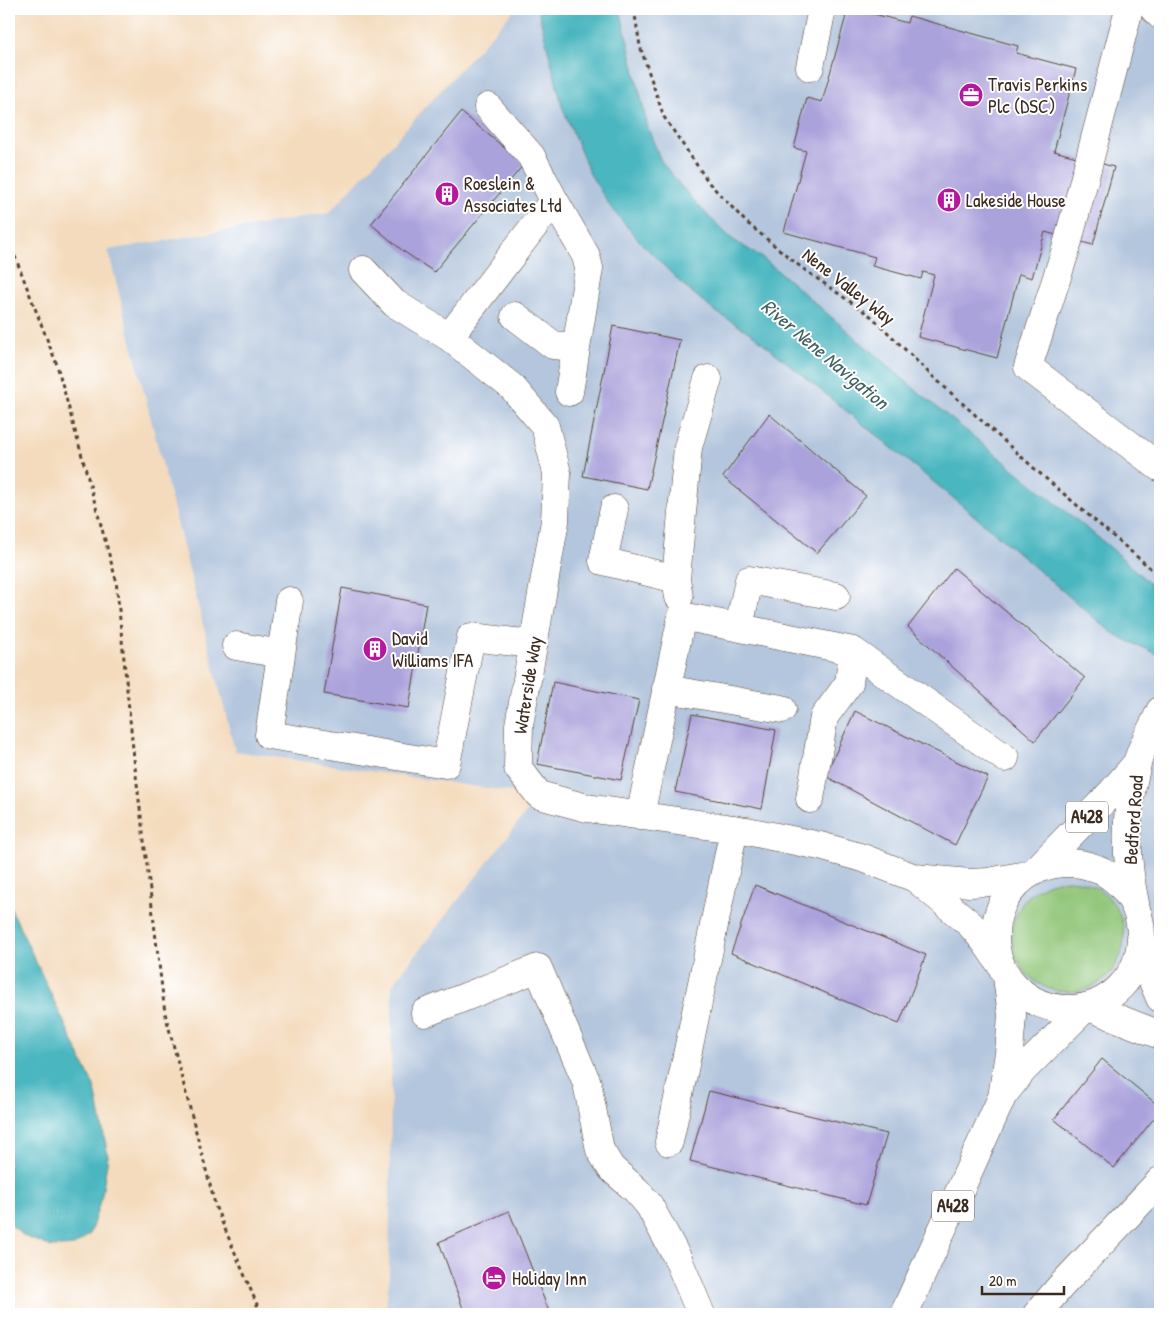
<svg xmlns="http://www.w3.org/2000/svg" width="1169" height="1323" viewBox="0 0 1169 1323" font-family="'Patrick Hand',sans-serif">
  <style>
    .industrial { fill: #b4c6dd }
    .green { fill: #8ec476; stroke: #64774a }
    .water { fill: #48b6c0; stroke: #42706f }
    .building { fill: #aaa2db }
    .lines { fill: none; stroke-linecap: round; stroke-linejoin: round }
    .minor-casing { stroke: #574536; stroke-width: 29 }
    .highway-casing { stroke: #574536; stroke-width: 29 }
    .path { stroke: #574536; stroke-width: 3; stroke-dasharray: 4 4; stroke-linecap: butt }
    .minor { stroke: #fff; stroke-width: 28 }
    .highway { stroke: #fff; stroke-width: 28 }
    .labels { text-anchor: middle; stroke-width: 4; stroke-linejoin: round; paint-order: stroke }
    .shield { fill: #fff; stroke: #766a62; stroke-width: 1 }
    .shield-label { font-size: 18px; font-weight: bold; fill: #3b2a1e }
    .poi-label { font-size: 19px; fill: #3b2a1e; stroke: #fff; text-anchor: start }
    .street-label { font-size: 19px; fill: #3b2a1e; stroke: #fff }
    .water-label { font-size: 20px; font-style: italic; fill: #40625f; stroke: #fff }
  </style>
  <rect width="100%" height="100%" fill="#fff"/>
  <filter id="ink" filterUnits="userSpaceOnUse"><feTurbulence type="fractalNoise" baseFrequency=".02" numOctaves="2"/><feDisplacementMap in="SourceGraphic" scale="10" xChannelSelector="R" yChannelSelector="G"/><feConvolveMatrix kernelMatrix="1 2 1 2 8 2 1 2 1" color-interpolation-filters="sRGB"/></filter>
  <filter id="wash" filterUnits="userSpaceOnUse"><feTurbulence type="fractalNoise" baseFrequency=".0096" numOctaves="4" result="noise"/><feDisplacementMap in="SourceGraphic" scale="20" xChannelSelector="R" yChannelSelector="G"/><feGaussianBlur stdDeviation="1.12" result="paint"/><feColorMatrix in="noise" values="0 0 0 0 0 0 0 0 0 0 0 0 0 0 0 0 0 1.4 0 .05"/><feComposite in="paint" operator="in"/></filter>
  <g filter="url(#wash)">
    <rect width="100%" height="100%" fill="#f4dbbd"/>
    <path class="industrial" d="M515,9H1160V1314H385L389,1281L392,985L539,796L235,751L108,250L329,213Z"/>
    <path class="green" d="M1012 936a56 56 0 1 1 112 0a56 56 0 1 1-112 0Z"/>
    <path class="water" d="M538,9H620L648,128L661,161L679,184L707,215L732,239L764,259L917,391L1111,548L1149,583L1160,608V656C1144,646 1125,642 1110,631L957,501L752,334L713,310L680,282L642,244L612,209L590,174L562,106Z
      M9,904L95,1089L108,1156L102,1195L90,1234L74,1246L52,1247L24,1236L9,1223Z"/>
    <g id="blocks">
      <path class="building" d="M848,9H856L907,23L909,16L1018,46L1016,53L1076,69L1054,151L1114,167L1093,245L1045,232L1032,278L1019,274L997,358L918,337L934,275L923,272L921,279L872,266L875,257L784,232L806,151L794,148L807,98L822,102Z
        M461,112L524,164L434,272L403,251L371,224Z
        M613,326L680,340L647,489L583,476Z
        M769,414L866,496L817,553L723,477Z
        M954,568L1085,678L1035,741L908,627Z
        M342,588L426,604L409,708L324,694Z
        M553,682L639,700L621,780L537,764Z
        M855,711L988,777L955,845L825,776Z
        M692,714L776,730L762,809L675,792Z
        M755,885L926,955L899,1024L731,953Z
        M1102,1059L1160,1107V1111L1114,1168L1054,1119Z
        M709,1091L887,1134L866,1205L690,1161Z
        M509,1211L550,1314H465L439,1242Z"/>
    </g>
  </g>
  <g filter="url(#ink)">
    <use href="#blocks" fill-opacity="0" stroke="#574536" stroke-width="1"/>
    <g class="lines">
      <defs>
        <path id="minor" d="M1129,9L1066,249L1028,367L1159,467L1160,465
          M1154,9L1160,15
          M810,67L822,9
          M554,200L586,256L589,268L569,392
          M363,270L394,303L449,337L512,387L545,426L557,473L555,521L519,725L518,768L539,795L587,808L747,831L820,846L863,858L915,878L970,883L988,882L1027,875
          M515,316L553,345L576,347
          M449,337L554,200L531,156L488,107
          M614,509L603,561L676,579L679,597
          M676,579L688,447L708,379
          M289,601L269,735L446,764L471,637L533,644
          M739,627L749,580L836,596
          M236,646L281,654
          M853,651L1005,758
          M666,689L782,709
          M640,816L682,616L853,651L849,683L824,717L810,799
          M915,878L970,924L983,939L999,962
          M1142,940L1152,979L1160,998
          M1089,1007L1160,1035
          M425,1013L538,968L587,1083L600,1150L611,1168L636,1190L649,1205L678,1259L701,1314
          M669,1142L734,829
          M1037,1314L1060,1287L1160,1181"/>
        <path id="highway" d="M995 936a73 73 0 1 1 146 0a73 73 0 1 1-146 0Z
          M1037,869L1112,792L1137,763
          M1135,903C1125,858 1125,809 1137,764C1141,746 1153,728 1160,711
          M1003,1095L1023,1070L1085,1008
          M904,1314L1002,1097L1009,1053L1012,1015L1007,977"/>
      </defs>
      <use href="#minor" class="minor-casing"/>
      <use href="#highway" class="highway-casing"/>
      <path class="path" d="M634,9L640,46L664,117L709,183L746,222L802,268L872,317L929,373L1036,470L1149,567L1160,580
        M9,241L57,365L116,580L134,759L165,1013L216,1208L261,1314"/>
      <use href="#minor" class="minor"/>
      <use href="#highway" class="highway"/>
    </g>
  </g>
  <defs>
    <symbol id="office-disc" viewBox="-11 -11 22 22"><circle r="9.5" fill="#b5179e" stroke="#fff"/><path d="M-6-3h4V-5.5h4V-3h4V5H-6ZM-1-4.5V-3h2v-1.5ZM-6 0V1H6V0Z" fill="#fff"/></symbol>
    <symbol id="building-disc" viewBox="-11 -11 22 22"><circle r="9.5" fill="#b5179e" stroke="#fff"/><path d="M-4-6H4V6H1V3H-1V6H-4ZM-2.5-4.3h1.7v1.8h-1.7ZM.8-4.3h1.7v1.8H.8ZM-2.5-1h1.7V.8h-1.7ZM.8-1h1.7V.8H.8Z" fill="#fff"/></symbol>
    <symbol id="hotel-disc" viewBox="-11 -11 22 22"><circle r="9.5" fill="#b5179e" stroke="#fff"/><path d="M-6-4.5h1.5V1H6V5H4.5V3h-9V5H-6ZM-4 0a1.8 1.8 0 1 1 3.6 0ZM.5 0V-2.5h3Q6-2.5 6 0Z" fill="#fff"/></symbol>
  </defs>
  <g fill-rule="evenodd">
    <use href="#office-disc" x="957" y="81" width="28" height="28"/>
    <use href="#building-disc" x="433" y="180" width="28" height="28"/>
    <use href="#building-disc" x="935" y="186" width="28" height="28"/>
    <use href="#building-disc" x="361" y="635" width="28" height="28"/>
    <use href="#hotel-disc" x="480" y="1264" width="28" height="28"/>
  </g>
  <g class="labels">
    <g class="shield">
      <rect x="1066" y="801.5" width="42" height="31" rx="4"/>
      <rect x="932" y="1190.5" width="42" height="31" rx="4"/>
    </g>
    <g class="shield-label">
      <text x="1087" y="823">A428</text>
      <text x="953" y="1212">A428</text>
    </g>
    <g class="poi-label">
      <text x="988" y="91">Travis Perkins<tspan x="988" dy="22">Plc (DSC)</tspan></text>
      <text x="464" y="190">Roeslein &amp;<tspan x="464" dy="22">Associates Ltd</tspan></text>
      <text x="966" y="207">Lakeside House</text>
      <text x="392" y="645">David<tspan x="392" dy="22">Williams IFA</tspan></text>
      <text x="512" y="1285">Holiday Inn</text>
    </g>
    <g class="street-label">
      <text transform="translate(849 286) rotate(38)" y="7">Nene Valley Way</text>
      <text transform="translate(527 685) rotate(-81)" y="7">Waterside Way</text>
      <text transform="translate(1133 820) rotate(-86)" y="7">Bedford Road</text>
    </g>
    <g class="water-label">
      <text transform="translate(825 354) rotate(40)" y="7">River Nene Navigation</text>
    </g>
  </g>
  <rect width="1169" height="1323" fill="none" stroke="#fff" stroke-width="30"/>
  <path d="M982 1286v8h82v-8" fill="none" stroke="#3b2a1e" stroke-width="2.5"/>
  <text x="989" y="1286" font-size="15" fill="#3b2a1e" stroke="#ffffff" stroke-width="4" paint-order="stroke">20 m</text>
</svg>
